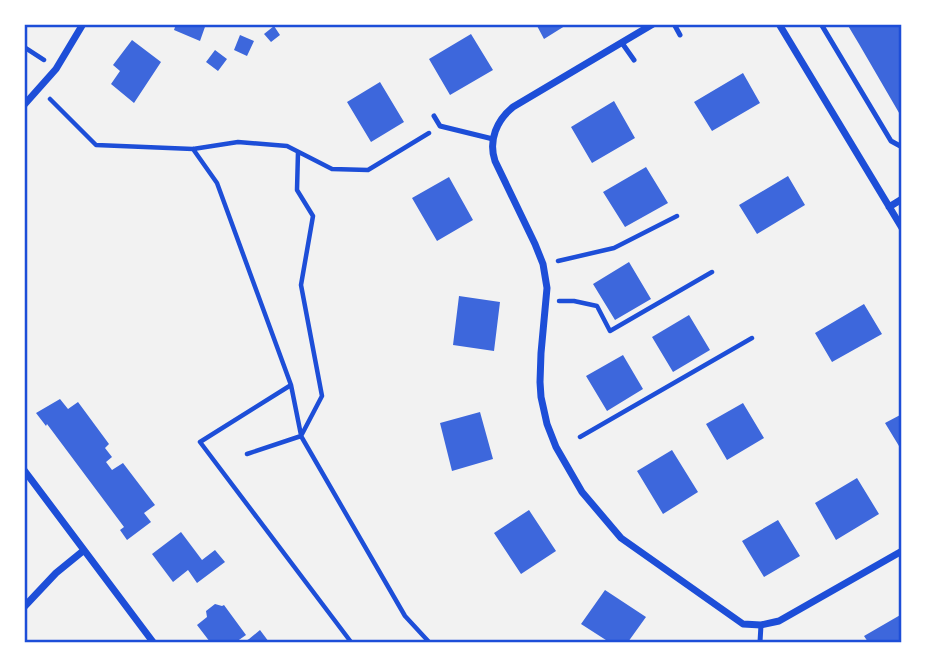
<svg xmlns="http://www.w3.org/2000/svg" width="926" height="667" viewBox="0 0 926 667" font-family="Inter,sans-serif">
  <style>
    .building { fill: #3d67dc }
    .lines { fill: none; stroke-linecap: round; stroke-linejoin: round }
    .path { stroke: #1d4ed8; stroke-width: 4.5 }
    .service { stroke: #1d4ed8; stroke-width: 5 }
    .minor { stroke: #1d4ed8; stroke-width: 7 }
    .neatline { fill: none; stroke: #1d4ed8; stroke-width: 2.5 }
  </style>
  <rect width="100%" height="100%" fill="#f2f2f2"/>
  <path class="building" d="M176,24H206L200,41L174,30Z
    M536,24H568L544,39Z
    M847,24H902V118L859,44Z
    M274,26L280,35L271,42L264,34Z
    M471,34L493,70L450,95L429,59Z
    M240,35L254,41L247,56L234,50Z
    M132,40L161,62L134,103L111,84L120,71L113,65Z
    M215,50L227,59L218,71L206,62Z
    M743,73L760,103L712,131L694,102Z
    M380,82L404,122L371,142L347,102Z
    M614,101L635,138L592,163L571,127Z
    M646,167L668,203L625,227L603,192Z
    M788,176L805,205L757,234L739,205Z
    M449,177L473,220L437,241L412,198Z
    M629,262L651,299L615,320L593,284Z
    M459,296L500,302L494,351L453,345Z
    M864,304L882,334L832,362L815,333Z
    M689,315L710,350L673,372L652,337Z
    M623,355L643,389L607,411L586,376Z
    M60,399L68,409L78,402L109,444L105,448L112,457L106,462L112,470L123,463L155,505L144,513L151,522L127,540L120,530L124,527L47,424L46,426L36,413Z
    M743,403L764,438L727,460L706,424Z
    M480,412L493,459L452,471L440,423Z
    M902,414V451L885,423Z
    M672,450L698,492L663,514L637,471Z
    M857,478L879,514L836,540L815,503Z
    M529,510L556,551L521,574L494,533Z
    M778,520L800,556L764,577L742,541Z
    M181,532L202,560L215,550L225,562L197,583L188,570L173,582L152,554Z
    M605,590L646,617L628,642H609L581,624Z
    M215,604L222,606L224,605L246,635L236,642H210L197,625L207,617L206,611Z
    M902,614V642H868L864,636Z
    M260,630L269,642H244L249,639Z"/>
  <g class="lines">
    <path class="path" d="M24,47L44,60
      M50,99L96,145L193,149L238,142L287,146L332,169L368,170L429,133
      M193,149L217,183L291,385L200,442L351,642
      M298,152L297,190L313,216L301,285L322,396L301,436
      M558,261L614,248L677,216
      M559,301H574L597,306L610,331L712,272
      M291,385L301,435
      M580,437L752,338
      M247,454L301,436L405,616L429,642"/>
    <path class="service" d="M674,24L680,35
      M821,24L891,141L902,147
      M622,43L634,60
      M434,116L440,126L493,139
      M760,642L761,625"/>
    <path class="minor" d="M653,24L513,107C497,120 488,140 495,161L535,244L543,264L547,288L541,353L540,382L541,397L547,424L556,447L582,492L621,538L743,624L761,625L779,621L902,551
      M779,24L902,228
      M24,105L56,69L83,24
      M889,207L902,199
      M24,470L153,642
      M24,607L56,573L83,551"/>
  </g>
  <rect width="926" height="667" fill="none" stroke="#ffffff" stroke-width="52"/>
  <rect x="26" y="26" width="874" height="615" class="neatline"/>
</svg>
